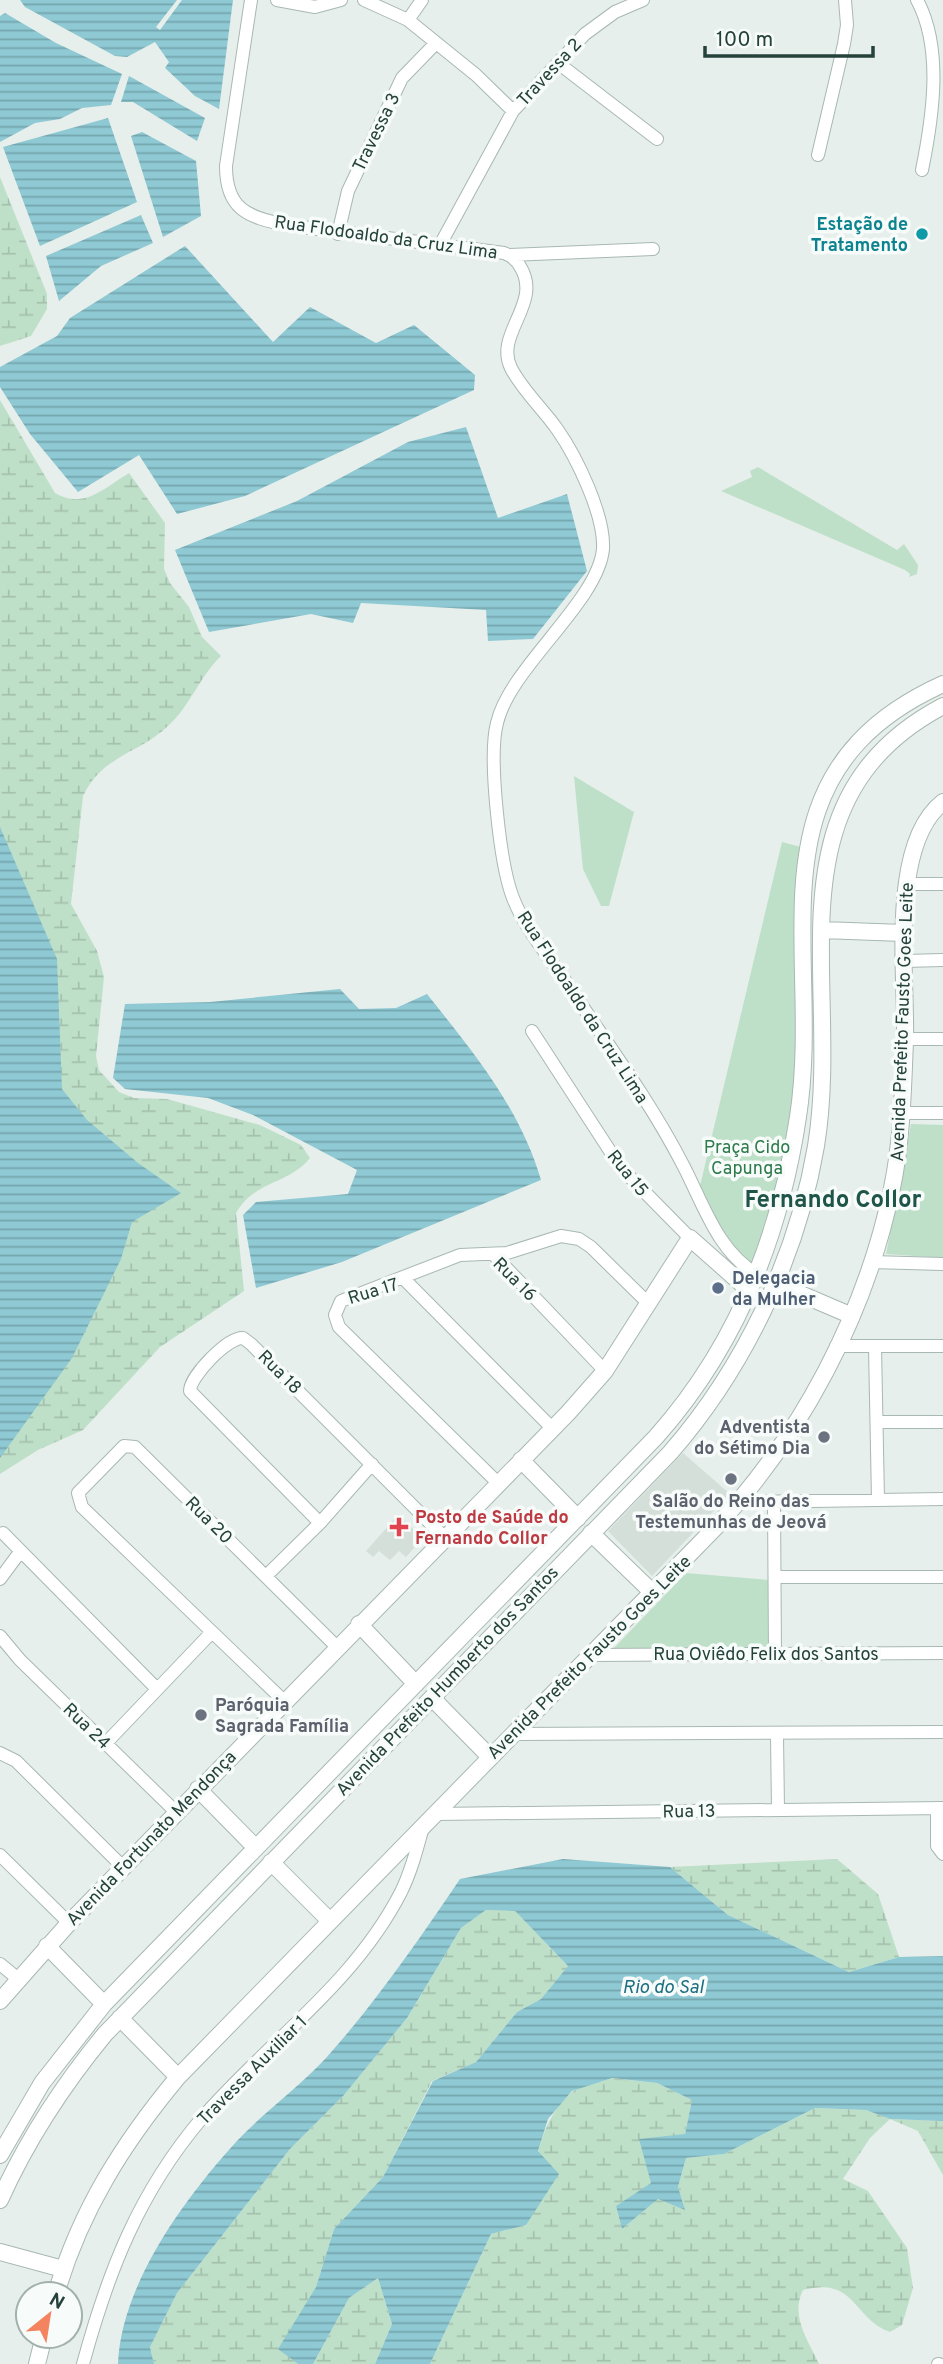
<svg xmlns="http://www.w3.org/2000/svg" width="943" height="2364" viewBox="0 0 943 2364" font-family="Overpass,sans-serif">
  <style>
    .built { fill: #d4dfda }
    .green { fill: #bfe0c8 }
    .wetland { fill: url(#wetland-marsh) }
    .water { fill: url(#water-rules) }
    .lines { fill: none; stroke-linecap: round; stroke-linejoin: round }
    .minor-casing { stroke: #a8b8b2; stroke-width: 14 }
    .tertiary-casing { stroke: #a8b8b2; stroke-width: 18 }
    .minor { stroke: #fff; stroke-width: 12 }
    .tertiary { stroke: #fff; stroke-width: 16 }
    .culture-dot { fill: #0f9aa8; stroke: #f7fbf9; stroke-width: 2.5 }
    .service-dot { fill: #5c6f8a; stroke: #f7fbf9; stroke-width: 2.5 }
    .worship-dot { fill: #6b7280; stroke: #f7fbf9; stroke-width: 2.5 }
    .health-dot { fill: #e0444e; stroke: #f7fbf9; stroke-width: 2.5 }
    .labels { text-anchor: middle; stroke-width: 7; stroke-linejoin: round; paint-order: stroke }
    .street-label { font-size: 18px; fill: #24423a; stroke: #f7fbf9 }
    .culture-label { font-size: 18px; font-weight: bold; fill: #0d838f; stroke: #f7fbf9; text-anchor: end }
    .park-label { font-size: 18px; fill: #2d7a4b; stroke: #f7fbf9 }
    .service-label { font-size: 18px; font-weight: bold; fill: #4e5e75; stroke: #f7fbf9; text-anchor: start }
    .worship-label { font-size: 18px; font-weight: bold; fill: #5b616d; stroke: #f7fbf9; text-anchor: end }
    .health-label { font-size: 18px; font-weight: bold; fill: #be3a42; stroke: #f7fbf9; text-anchor: start }
    .water-label { font-size: 19px; font-style: italic; fill: #1c6f80; stroke: #f7fbf9 }
    .district-label { font-size: 24px; font-weight: bold; fill: #1f5548; stroke: #f7fbf9 }
  </style>
  <defs>
    <pattern id="wetland-marsh" width="20" height="14" patternUnits="userSpaceOnUse" patternTransform="scale(1.75)"><rect width="20" height="14" fill="#bfe0c8"/><path d="M1 5h8M5 5V1M11 12h8M15 12V8" fill="none" stroke="#a4c1ad"/></pattern>
    <pattern id="water-rules" width="6" height="5" patternUnits="userSpaceOnUse" patternTransform="scale(1.75)"><rect width="6" height="5" fill="#8ec9d4"/><path d="M0 2.5h6" fill="none" stroke="#74a5ad"/></pattern>
  </defs>
  <rect width="100%" height="100%" fill="#e6efeb"/>
  <path class="built" d="M683,1453L730,1494L652,1576L608,1531Z
    M398,1515L423,1538L406,1557L399,1551L390,1560L379,1551L373,1557L366,1551Z"/>
  <path class="green" d="M758,467L897,550L904,544L918,565L917,574L909,577L910,574L905,570L721,491L752,477L750,471Z
    M574,776L634,812L609,906H601L583,869Z
    M782,842L801,847L795,897V1114L773,1214L752,1266L743,1277L714,1229L699,1190Z
    M911,1124L943,1125V1258L886,1254Z
    M686,1573L769,1580L771,1649H613Z"/>
  <path class="wetland" d="M0,177L47,294V309L31,336L0,346Z
    M0,400L55,493C84,510 104,488 129,473L165,523L164,569L170,583L189,607L202,637L221,656C200,676 190,706 169,725C140,754 103,754 83,796L71,904L97,951L104,977L96,1056L99,1070L119,1092L134,1098L167,1099L260,1125L301,1145L310,1158C288,1185 255,1180 236,1213L244,1291L160,1347L83,1430L38,1450L0,1474Z
    M837,1859L878,1894L899,1957L849,1972L728,1915L670,1867Z
    M486,1910L515,1911L568,1966L541,1999L517,2012L476,2062L432,2081L383,2177L334,2229L316,2287L279,2349L298,2364H154L150,2347L177,2293L290,2149L344,2095L407,2018L461,1928Z
    M612,2078L657,2083L692,2100L685,2134L651,2184L616,2206L622,2229L658,2199L684,2209L678,2187L686,2158L724,2154L815,2108L866,2110L890,2119L943,2121V2175L918,2131L890,2119L870,2138L843,2179L868,2191L907,2248L913,2288L902,2325L890,2332C852,2318 856,2276 803,2290C790,2316 808,2340 819,2364H430L491,2234L526,2225C534,2180 534,2125 571,2093C580,2085 600,2082 612,2078Z
    M378,2278L392,2324L375,2364H313L349,2298Z"/>
  <path class="water" d="M20,0H177L156,27L160,30L182,0H233L219,109L195,96L165,68L169,62L155,42L127,57L115,56L25,7Z
    M5,13L56,43L122,74L111,105L82,108L60,119L35,123L0,142V16Z
    M129,76L205,118L197,141L133,102H121Z
    M108,118L137,202L40,246L3,147Z
    M142,132L196,161L201,216L163,237L131,136Z
    M141,215L153,243L101,266L59,301L46,256Z
    M185,246L273,342L310,307L376,343L414,325L475,375L474,390L245,496L177,514L139,455L78,492L30,434L0,387V367L57,336L70,318Z
    M466,427L498,518L567,494L587,571L533,639L488,641L486,610L361,603L353,623L311,614L209,632L175,550L297,501L408,442Z
    M0,827L57,959L62,1089L87,1120L138,1163L181,1193L132,1222L121,1259L72,1358L0,1458Z
    M340,989L359,1009L396,1008L427,994C473,1052 520,1108 541,1180L342,1262L256,1288L243,1215L256,1202L348,1194L357,1170L253,1115L208,1098L125,1089L113,1078L125,1004L210,1002Z
    M563,1859L670,1867L728,1915L849,1972L899,1957L943,1956V2121L890,2119L866,2110L815,2108L724,2154L686,2158L678,2187L685,2210L658,2199L622,2229L616,2206L651,2183L639,2139L685,2134L692,2100L657,2083L612,2078L572,2091L548,2119L538,2151L559,2174L526,2225L491,2234L430,2364H375L392,2324L378,2278L349,2298L313,2364H298L278,2349L316,2287L334,2229L383,2177L433,2081L476,2062L517,2012L541,1999L568,1966L515,1911L486,1910L461,1928L407,2018L344,2095L290,2149L177,2293L150,2347L154,2364H118C121,2285 184,2199 236,2142C264,2112 298,2088 326,2058C376,2002 418,1941 460,1879Z"/>
  <g class="lines">
    <defs>
      <path id="minor" d="M251,0L226,166C226,209 247,217 286,225L504,253C512,256 517,260 521,268C542,304 494,334 511,368C522,390 543,409 557,429C576,456 605,515 603,549C598,602 510,667 497,723C488,757 500,865 513,898C525,929 548,955 566,982C606,1042 650,1101 683,1165C704,1205 717,1251 758,1275
        M277,0L315,7L341,0
        M364,0L408,20L476,75L513,111
        M917,0C943,48 933,116 922,170
        M408,20L422,0
        M558,63L657,139
        M818,155L844,44L847,25L845,0
        M338,234L348,191L402,78L436,43
        M440,245L513,111L585,34L615,12L643,0
        M510,255L653,249
        M906,884H943
        M904,961L943,960
        M532,1031L621,1168L690,1238
        M905,1039H943
        M900,1113H943
        M493,1254L605,1371
        M871,1262L943,1264
        M404,1279L553,1429
        M836,1346H943
        M875,1347L878,1500
        M877,1422H943
        M497,1482L339,1327L335,1315L341,1301L460,1255L507,1253L561,1236L579,1239L591,1247L649,1304
        M739,1502L943,1499
        M774,1502L775,1655
        M320,1523L190,1391C190,1376 228,1337 243,1338L251,1344L444,1537
        M3,1533L157,1689
        M266,1576L320,1523L372,1464
        M776,1577H943
        M0,1579L20,1552
        M0,1636L20,1660L176,1812
        M589,1655L943,1653
        M284,1701L82,1507L78,1493L124,1446L135,1447L337,1647
        M514,1734L943,1732
        M777,1735L778,1810
        M105,1744L212,1632
        M0,1753L16,1761L123,1867
        M937,1808V1846L943,1854
        M436,1814L943,1808
        M0,1855L69,1923
        M0,1964L17,1978
        M83,2364C108,2272 139,2192 202,2118C268,2042 354,1984 401,1892C411,1872 417,1849 423,1827
        M938,2364H939"/>
      <path id="tertiary" d="M822,930L903,933
        M775,1283L850,1315
        M521,1460L578,1518
        M591,1533L652,1592
        M359,1624L416,1684
        M432,1698L490,1757
        M198,1789L256,1848
        M271,1862L329,1920
        M47,1946L104,2004
        M0,2001L69,1923L568,1413L605,1371L690,1238L751,1292
        M120,2018L178,2077
        M0,2155L42,2083L104,2004L656,1437C737,1346 780,1236 798,1117C824,949 742,775 943,684
        M0,2200C27,2140 63,2085 105,2034L670,1453C744,1368 797,1258 816,1146C843,982 764,801 943,706
        M0,2252L63,2269
        M56,2294C80,2211 123,2143 178,2077L713,1530C801,1437 866,1314 892,1188C902,1141 903,1089 905,1041C907,977 888,845 943,802
        M37,2364L44,2336"/>
    </defs>
    <use href="#minor" class="minor-casing"/>
    <use href="#tertiary" class="tertiary-casing"/>
    <use href="#minor" class="minor"/>
    <use href="#tertiary" class="tertiary"/>
  </g>
  <circle class="culture-dot" cx="922" cy="234" r="7"/>
  <circle class="service-dot" cx="718" cy="1288" r="7"/>
  <g class="worship-dot">
    <circle cx="824" cy="1437" r="7"/>
    <circle cx="731" cy="1479" r="7"/>
    <circle cx="201" cy="1715" r="7"/>
  </g>
  <path class="health-dot" d="M395.5 1516.5h7v7h7v7h-7v7h-7v-7h-7v-7h7z"/>
  <g class="labels">
    <g class="street-label">
      <text transform="translate(549 72) rotate(-47)" y="6">Travessa 2</text>
      <text transform="translate(376 132) rotate(-64)" y="6">Travessa 3</text>
      <text transform="translate(386 237) rotate(8)" y="6">Rua Flodoaldo da Cruz Lima</text>
      <text transform="translate(583 1007) rotate(57)" y="6">Rua Flodoaldo da Cruz Lima</text>
      <text transform="translate(902 1022) rotate(-88)" y="6">Avenida Prefeito Fausto Goes Leite</text>
      <text transform="translate(628 1173) rotate(51)" y="6">Rua 15</text>
      <text transform="translate(515 1279) rotate(45)" y="6">Rua 16</text>
      <text transform="translate(373 1291) rotate(-17)" y="6">Rua 17</text>
      <text transform="translate(280 1372) rotate(45)" y="6">Rua 18</text>
      <text transform="translate(209 1520) rotate(45)" y="6">Rua 20</text>
      <text x="766" y="1660">Rua Oviêdo Felix dos Santos</text>
      <text transform="translate(589 1657) rotate(-45)" y="6">Avenida Prefeito Fausto Goes Leite</text>
      <text transform="translate(447 1681) rotate(-46)" y="6">Avenida Prefeito Humberto dos Santos</text>
      <text transform="translate(87 1726) rotate(44)" y="6">Rua 24</text>
      <text transform="translate(689 1811) rotate(-1)" y="6">Rua 13</text>
      <text transform="translate(151 1838) rotate(-46)" y="6">Avenida Fortunato Mendonça</text>
      <text transform="translate(252 2070) rotate(-45)" y="6">Travessa Auxiliar 1</text>
    </g>
    <g class="culture-label">
      <text x="908" y="230">Estação de<tspan x="908" dy="21">Tratamento</tspan></text>
    </g>
    <g class="park-label">
      <text x="747" y="1153">Praça Cido<tspan x="747" dy="21">Capunga</tspan></text>
    </g>
    <g class="service-label">
      <text x="732" y="1284">Delegacia<tspan x="732" dy="21">da Mulher</tspan></text>
    </g>
    <g class="worship-label">
      <text x="810" y="1433">Adventista<tspan x="810" dy="21">do Sétimo Dia</tspan></text>
      <text x="731" y="1507" text-anchor="middle">Salão do Reino das<tspan x="731" dy="21">Testemunhas de Jeová</tspan></text>
      <text x="215" y="1711" text-anchor="start">Paróquia<tspan x="215" dy="21">Sagrada Família</tspan></text>
    </g>
    <g class="health-label">
      <text x="415" y="1523">Posto de Saúde do<tspan x="415" dy="21">Fernando Collor</tspan></text>
    </g>
    <g class="water-label">
      <text x="663" y="1993">Rio do Sal</text>
    </g>
    <g class="district-label">
      <text x="833" y="1207">Fernando Collor</text>
    </g>
  </g>
  <g transform="translate(49 2315) rotate(30)"><circle r="33" fill="#f7fbf9" stroke="#a3b1ad" stroke-width="2"/>
  <path d="M0-5L12 26L0 18L-12 26Z" fill="#f4845f"/>
  <text y="-10" font-size="19" font-weight="bold" text-anchor="middle" fill="#24423a">N</text>
  </g>
  <path d="M705 46v10h168v-10" fill="none" stroke="#24423a" stroke-width="3.5"/>
  <text x="716" y="46" font-size="21" fill="#24423a" stroke="#f7fbf9" stroke-width="5" paint-order="stroke">100 m</text>
</svg>
